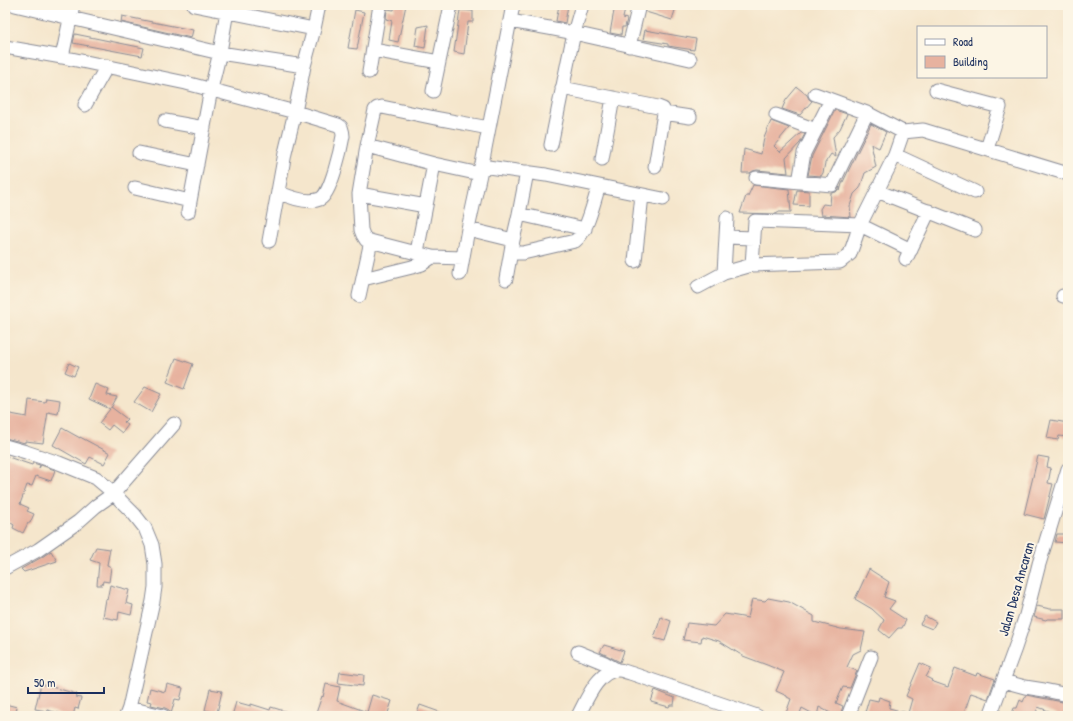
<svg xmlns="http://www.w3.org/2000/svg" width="1073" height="721" viewBox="0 0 1073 721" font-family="'Patrick Hand',sans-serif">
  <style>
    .building { fill: #e7b29f }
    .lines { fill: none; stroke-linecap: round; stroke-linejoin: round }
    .minor-casing { stroke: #888a95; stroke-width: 15 }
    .minor { stroke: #fff; stroke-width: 13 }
    .labels { text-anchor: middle; stroke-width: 4; stroke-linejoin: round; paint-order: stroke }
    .street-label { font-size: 14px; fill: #1b2f5e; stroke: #fcf5e5 }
  </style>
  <rect width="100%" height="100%" fill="#fcf5e5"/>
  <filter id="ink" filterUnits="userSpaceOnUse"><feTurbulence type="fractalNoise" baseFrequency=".025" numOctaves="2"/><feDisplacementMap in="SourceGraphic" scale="8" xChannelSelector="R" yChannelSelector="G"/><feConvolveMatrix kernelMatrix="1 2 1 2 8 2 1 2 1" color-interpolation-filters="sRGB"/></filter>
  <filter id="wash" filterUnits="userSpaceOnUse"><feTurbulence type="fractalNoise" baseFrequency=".012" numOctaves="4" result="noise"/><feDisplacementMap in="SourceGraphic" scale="16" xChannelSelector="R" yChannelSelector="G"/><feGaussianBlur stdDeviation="0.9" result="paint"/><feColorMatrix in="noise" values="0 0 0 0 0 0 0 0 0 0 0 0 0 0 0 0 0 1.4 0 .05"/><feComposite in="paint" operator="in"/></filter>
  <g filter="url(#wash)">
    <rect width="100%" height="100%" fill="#f5e6cc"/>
    <g id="blocks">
      <path class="building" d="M395,5H406L398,42L389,40L392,21L386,19L387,9L394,10Z
        M559,5H568L565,23L556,21Z
        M615,5H626L623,18L627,19L625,27H622L621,35L610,33Z
        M647,5H668L676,7L672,20L646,12Z
        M355,10L364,12L357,49L348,48Z
        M460,10L473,11V22H468L464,54L454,52Z
        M122,16L193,30L191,38L121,22Z
        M428,25L425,48L415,46L418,27Z
        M645,30L696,39L694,50L668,46V44L643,40Z
        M75,34L144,48L142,56L73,43Z
        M797,87L807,95L809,99L812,101L800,115L782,109L786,100Z
        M835,110L847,114L840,129L833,137L836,157L831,154L825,163L823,173L821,176L808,175L812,156Z
        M771,121L789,128L774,146L780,152L801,133L805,134L800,143L786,158L788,173L757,170L753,171L750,173H742L744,149L761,154L764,138Z
        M871,124L886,132L879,148L871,144L876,167L865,173L860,188L854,194L850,206L851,217L821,215L820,209L823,204L830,205L831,193L836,192L840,187V191L842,184Z
        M753,185L789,189L791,212H779L776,214L740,213L746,196H748Z
        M797,190L809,191V206L794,205Z
        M176,358L193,364L184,389L167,382Z
        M69,363L78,367L74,376L65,372Z
        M95,384L109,390L107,395L117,397L111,408V407L127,419L124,422L128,425L122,433L112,425L108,430L99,423L110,409L89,399Z
        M145,387L161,394L151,412L134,402Z
        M46,398L60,400L58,414L48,412L43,443L25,441V443L5,438V413L27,417L29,400L45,402Z
        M1051,420L1068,423V437L1059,436L1058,440L1047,438Z
        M62,428L80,438V437L110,453L104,464L90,457L86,464L53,445Z
        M5,456L32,465L33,463L40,465L39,468L41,465L55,470L51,481L36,476L32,486L27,485L20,504L29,508L27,511L34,514L30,523H28L23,533L13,528L14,525L5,519Z
        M1038,456L1049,458L1047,467L1051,468L1048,483L1053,484L1044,519L1024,514Z
        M1057,534H1068V543L1055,542Z
        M96,547L110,549L107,565L111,567L109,582L103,581L102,585H97L99,563L90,560Z
        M51,551L57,561L24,572L21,569L42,557Z
        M869,569L889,582L884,597L895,601L889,609L906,620L902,628H898L889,638L879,630L884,620L872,609L855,599Z
        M110,585L129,590L126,603L133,605L131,615L119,612L118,620L103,617L106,599L107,600Z
        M768,598L789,602L814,616V622L841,629L865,632L861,650L853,654L847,667L857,671L850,688L843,687L836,703L843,706L840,716H836L819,707L817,716L802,708L799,716H785L791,699L787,697V696L776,691L784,672L767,665L743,656L719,641L702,636L701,642L683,640L687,623L714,626L725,614L748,618L752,599L765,601Z
        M1037,606L1050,609H1064V619H1047L1046,620L1034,617Z
        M925,616L936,622L932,629L920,624Z
        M661,617L671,621L665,641L654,638Z
        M604,645L624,651L620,662L600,652Z
        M920,663L931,668L926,677L932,680L931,681L948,687L955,668L976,676L977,673L995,679L988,699L971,693L963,716H864L869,699L878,701L879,697L890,701L889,708L908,713L912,699L906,696Z
        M340,672L364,675L363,686L338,683Z
        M41,684L77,694L76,697L81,698L78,709L75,708L73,716H69L47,710V711L35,709Z
        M167,684L183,688L180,700L175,699L171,714L169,710L165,708L151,705L152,702L147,701L150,688L165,692Z
        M326,684L340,687L337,701L367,712L372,695L392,701L387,716H315L322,696L323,697Z
        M210,689L222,691L217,713L205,710Z
        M655,690L675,698L674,705H670L669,707L651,702Z
        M1026,695L1068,703V716H1062L1038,707L1035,716H1011L1014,708H1017L1020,700L1023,702Z
        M236,702L251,706V704L270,710L271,707L294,714V716H232Z
        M5,704L17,707L15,716H5Z
        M420,705L448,715V716H416Z"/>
    </g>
  </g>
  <g filter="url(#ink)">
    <use href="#blocks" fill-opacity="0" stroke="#888a95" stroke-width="1"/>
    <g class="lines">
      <defs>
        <path id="minor" d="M15,5L220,53L304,66
          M194,5L314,29
          M582,5L574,33L690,59
          M510,21L549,28L574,33L568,61L551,145
          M629,46L639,5
          M5,47L62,57L186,83L295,112L304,66L314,29L319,5
          M373,50L439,62L451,5
          M62,57L73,5
          M369,72L380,5
          M562,88L658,107L663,109L664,113L655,167
          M936,90L1000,107L987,149
          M433,91L439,62
          M815,94L867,113L903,132
          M85,105L107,66
          M664,113L690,117
          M776,115L816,130
          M165,121L204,128
          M367,146L434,164L480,174
          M139,153L197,165
          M895,155L975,192
          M602,159L613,98
          M481,166L546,175L663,199
          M756,178L832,185L867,113
          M799,182L804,153L831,100
          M135,188L190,201
          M877,191L975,230
          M359,194L426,206
          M188,212L211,89L220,52L228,5
          M519,214L585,229
          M468,229L513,240
          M726,237L754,238
          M269,241L285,153L295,112L338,125L341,127C342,130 343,132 343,136C341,148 331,194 320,199C308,204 289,197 278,192
          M417,252L434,164
          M511,253H523L575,241C588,231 593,203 599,186
          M463,258L432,257L366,240L363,235L361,230L359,194L367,146L375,110L377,108L382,107L435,118L489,128
          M906,259L929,211
          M635,261L642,195
          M752,265L755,221L860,225L911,250
          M724,273L727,218
          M460,274L468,229L480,174L513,5
          M363,279L412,267L422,264L432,257
          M506,279L513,240L519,214L527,172
          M698,287L724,273L752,265L840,262L850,254L860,225L895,155L903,132L923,130L1068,174
          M359,296L371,241
          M1063,296L1068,297
          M5,446L26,452L59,463L96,478L109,489L134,514L145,528L152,545L155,564V587L153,601L129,708L126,716
          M5,568L38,550L78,522L96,506L113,494L174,424
          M578,652L605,663L617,670
          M1003,681L1025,687L1044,690L1068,695
          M129,708L163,716
          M578,716C586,701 598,670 618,670C622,670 626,672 630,673L757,716
          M848,716L871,657
          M990,716L1015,648L1026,615L1039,564L1068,469"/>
      </defs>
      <use href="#minor" class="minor-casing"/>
      <use href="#minor" class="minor"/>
    </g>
  </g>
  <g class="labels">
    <g class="street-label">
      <text transform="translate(1016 589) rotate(-74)" y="5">Jalan Desa Ancaran</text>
    </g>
  </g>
  <rect width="1073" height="721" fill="none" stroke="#fcf5e5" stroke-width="20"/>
  <rect x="917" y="26" width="130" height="52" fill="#fcf5e5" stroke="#a2a6af"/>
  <rect x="925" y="39" width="20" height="6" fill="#ffffff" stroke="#a2a6af"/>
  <text x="953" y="46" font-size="12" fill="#1b2f5e">Road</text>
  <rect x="925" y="56" width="20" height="12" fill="#e7b29f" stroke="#a2a6af"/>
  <text x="953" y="66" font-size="12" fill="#1b2f5e">Building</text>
  <path d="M28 687v6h76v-6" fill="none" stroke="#1b2f5e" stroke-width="2"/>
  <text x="34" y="687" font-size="12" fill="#1b2f5e" stroke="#fcf5e5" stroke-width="3" paint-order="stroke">50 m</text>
</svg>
